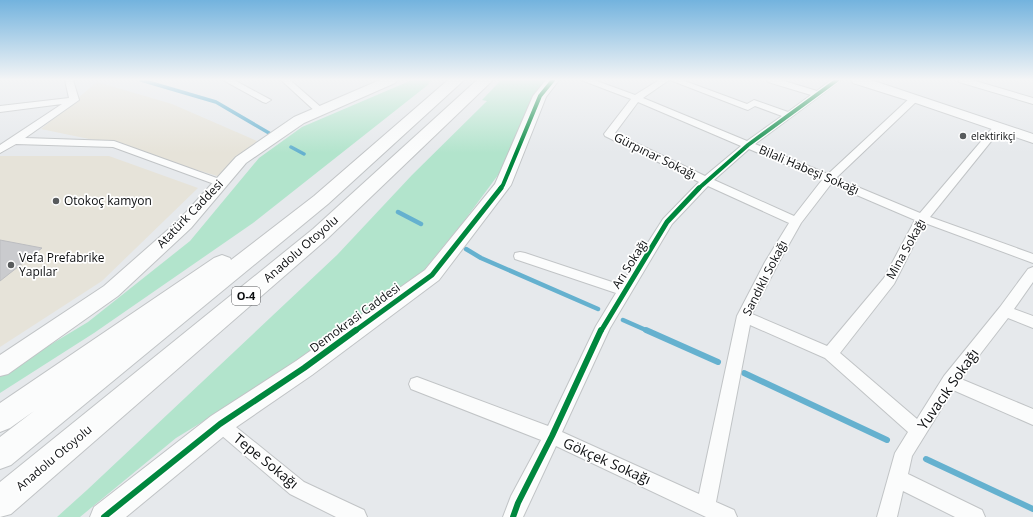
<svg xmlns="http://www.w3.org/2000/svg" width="1033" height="517" viewBox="0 0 1033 517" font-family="'Open Sans',sans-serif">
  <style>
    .industrial { fill: #e6e3d9 }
    .green { fill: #b2e4cc }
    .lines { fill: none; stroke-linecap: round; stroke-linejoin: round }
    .stream-far2 { stroke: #65b1cf; stroke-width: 3.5 }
    .stream-far1 { stroke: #65b1cf; stroke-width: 4.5 }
    .stream { stroke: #65b1cf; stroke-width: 6 }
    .building { fill: #cacbce; stroke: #bcbdc0 }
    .street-casing { stroke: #c1c4c6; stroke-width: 2 }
    .secondary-casing { stroke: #c1c4c6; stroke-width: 2 }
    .highway-casing { stroke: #c1c4c6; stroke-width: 2 }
    .street { fill: #fbfcfc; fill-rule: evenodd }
    .secondary { fill: #fbfcfc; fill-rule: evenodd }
    .highway { fill: #fbfcfc; fill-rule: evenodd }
    .cycleway-far2-casing { stroke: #fff; stroke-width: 6 }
    .cycleway-far1-casing { stroke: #fff; stroke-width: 8 }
    .cycleway-casing { stroke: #fff; stroke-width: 9 }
    .cycleway-far2 { stroke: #00873e; stroke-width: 4 }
    .cycleway-far1 { stroke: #00873e; stroke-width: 5 }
    .cycleway { stroke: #00873e; stroke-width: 6 }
    .poi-dot { fill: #585b5d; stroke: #fff; stroke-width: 1.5 }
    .labels { text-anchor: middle; stroke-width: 3.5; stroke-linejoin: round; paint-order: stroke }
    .far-poi-label { font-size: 10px; fill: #0c0e10; stroke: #fff; text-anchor: start }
    .shield { fill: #fff; stroke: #555658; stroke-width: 1 }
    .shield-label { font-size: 11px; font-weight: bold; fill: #0c0e10 }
    .street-label { font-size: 12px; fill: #0c0e10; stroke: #fff }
    .poi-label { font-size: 12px; fill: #0c0e10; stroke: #fff; text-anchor: start }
    .near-street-label { font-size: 14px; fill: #0c0e10; stroke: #fff }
  </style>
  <rect width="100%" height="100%" fill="#e6e9ec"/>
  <path class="industrial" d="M97,82L172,104L257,141L220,177L113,144L41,129Z
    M0,156H109L198,188L102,281L0,347Z"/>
  <path class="green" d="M412,80H432L428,83L429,84L253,223L94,333L0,393V375L88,322L190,241L259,158L302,127Z
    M501,80H546L534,95L501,171L464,221L423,271L278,376L176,438L80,517H57L87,490L337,255L412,175L487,101L482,100Z"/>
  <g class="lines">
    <path class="stream-far2" d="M141,80L216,102L269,133
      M291,147L304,154"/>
    <path class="stream-far1" d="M398,212L421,224
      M466,249L481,258L598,309
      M623,320L648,331"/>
    <path class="stream" d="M646,330L718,362
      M744,373L887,440
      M926,459L1033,509"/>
  </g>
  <path class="building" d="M0,240L42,248L0,281Z"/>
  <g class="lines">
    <defs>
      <path id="street" d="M65,80H73L79,100L25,138L114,141L225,181L227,183L221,186L217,185L113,147L16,144L0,153V145L62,104L0,112V106L69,98Z
        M223,80H234L271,100L266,103L263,102Z
        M281,80H290L323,109L325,111L323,113H317Z
        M581,80H594L635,95L659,80H669L643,98L747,141L782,116L755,106L748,110L745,109L670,80H682L747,104L754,100L788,112L811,95L768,82L767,80H781L817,91L831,80H841L755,144L828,174L912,96H918L920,98L918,100L836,178L920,213L995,125H1001L1003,127L1001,129L930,217L1033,254V263L925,223L894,284L840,353L917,419L944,376L1000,307L1028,269L1033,267V282L1014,309L1033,316V328L1008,318L961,379L1033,409V425L953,390L912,456L908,474L982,510L985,517H955L903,491L897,517H877L895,453L908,432L825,358L750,325L716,502L734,510L737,517H706L556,446L523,517H503L511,496L541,440L411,389L409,384L411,379L417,377L548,426L596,326L616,293L515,259L514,256L515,253L520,252L525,253L621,285L663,219L699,182L605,136L604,134L631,99ZM638,102L741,146L705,176L615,133ZM749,149L822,180L794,216L714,180ZM831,184L915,220L884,278L827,346L752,314L779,262L801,223ZM708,186L789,223L765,262L737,316L699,494L562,432L610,328L672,224Z
        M958,80H972L1033,98V104L959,82Z
        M220,416L226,419L304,482L364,510L367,517H336L290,494L214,429L211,424L214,419Z"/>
      <path id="secondary" d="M380,80H397L395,83L304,123L246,163L191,228L118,296L8,374L0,376V355L104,286L179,220L236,157L294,117Z
        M546,80H559L546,97L511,185L439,280L312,375L229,432L126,517H90L94,507L211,416L296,361L425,270L495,184L533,96Z
        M851,80H871L1033,134V143L910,101L853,83Z"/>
      <path id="highway" d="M448,80H464L328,204L11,465L0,469V437L34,411L10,428L0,432V403L214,258L222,255L230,258L231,260L314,196Z
        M477,80H493L327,239L11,514L0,517V482L313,229Z"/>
    </defs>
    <use href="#street" class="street-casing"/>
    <use href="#secondary" class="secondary-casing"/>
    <use href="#highway" class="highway-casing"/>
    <use href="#street" class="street"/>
    <use href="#secondary" class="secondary"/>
    <use href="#highway" class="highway"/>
    <defs>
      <path id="cycleway-far2" d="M500,189L503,185L540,96L553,80
        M698,189L748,145L837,80"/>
      <path id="cycleway-far1" d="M355,331L432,275L501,188
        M601,331L667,222L699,188"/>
      <path id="cycleway" d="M104,517L220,424L304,368L356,330
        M513,517L518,503L552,436L601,330"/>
    </defs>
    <use href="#cycleway-far2" class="cycleway-far2-casing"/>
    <use href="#cycleway-far1" class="cycleway-far1-casing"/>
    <use href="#cycleway" class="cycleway-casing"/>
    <use href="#cycleway-far2" class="cycleway-far2"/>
    <use href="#cycleway-far1" class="cycleway-far1"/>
    <use href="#cycleway" class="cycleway"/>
  </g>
  <linearGradient id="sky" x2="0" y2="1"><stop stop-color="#73b3de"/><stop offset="0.52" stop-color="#f4f5f6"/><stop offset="1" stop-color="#f4f5f6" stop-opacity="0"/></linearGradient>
  <rect width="1033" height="153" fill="url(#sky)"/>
  <g class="poi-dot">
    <circle cx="963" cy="136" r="4"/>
    <circle cx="56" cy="201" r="4"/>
    <circle cx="11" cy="265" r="4"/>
  </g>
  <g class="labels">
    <g class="far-poi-label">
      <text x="971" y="140">elektirikçi</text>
    </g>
    <rect class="shield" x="232" y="287" width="28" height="18" rx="3"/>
    <g class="shield-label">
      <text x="246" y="300">O-4</text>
    </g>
    <g class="street-label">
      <text transform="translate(655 156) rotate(26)" y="4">Gürpınar Sokağı</text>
      <text transform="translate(809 170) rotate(23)" y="4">Bilali Habeşi Sokağı</text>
      <text transform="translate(190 214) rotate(-46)" y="4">Atatürk Caddesi</text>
      <text transform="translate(301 249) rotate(-41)" y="4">Anadolu Otoyolu</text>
      <text transform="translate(906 249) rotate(-61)" y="4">Mina Sokağı</text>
      <text transform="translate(630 264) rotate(-58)" y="4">Arı Sokağı</text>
      <text transform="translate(765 278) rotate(-63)" y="4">Sandıklı Sokağı</text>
      <text transform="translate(355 318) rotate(-36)" y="4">Demokrasi Caddesi</text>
      <text transform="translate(54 458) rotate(-40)" y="4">Anadolu Otoyolu</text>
    </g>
    <g class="poi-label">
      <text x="64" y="205">Otokoç kamyon</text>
      <text x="19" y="262">Vefa Prefabrike<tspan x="19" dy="14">Yapılar</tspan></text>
    </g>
    <g class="near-street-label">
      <text transform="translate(948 389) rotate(-55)" y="5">Yuvacık Sokağı</text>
      <text transform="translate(266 461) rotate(39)" y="5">Tepe Sokağı</text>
      <text transform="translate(607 461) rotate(24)" y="5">Gökçek Sokağı</text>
    </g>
  </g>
</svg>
